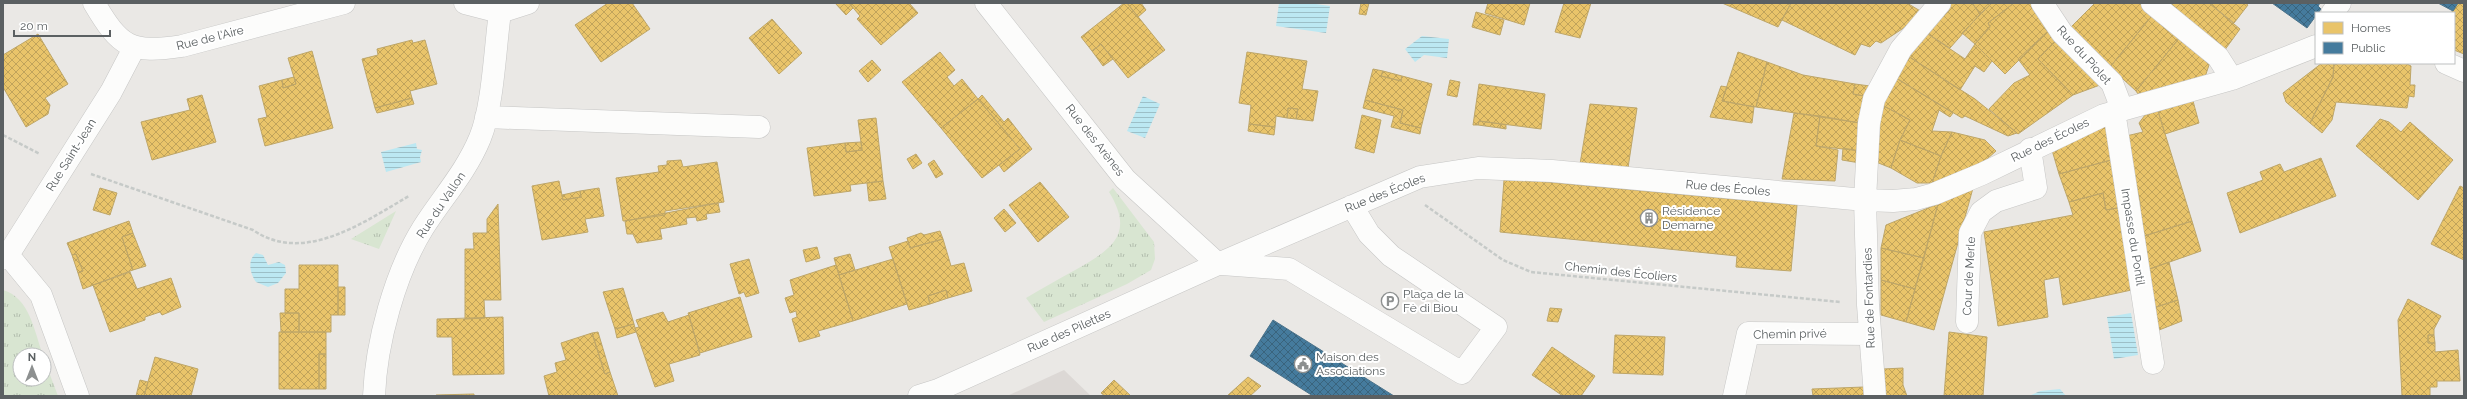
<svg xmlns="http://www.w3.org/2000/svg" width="2467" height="399" viewBox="0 0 2467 399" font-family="Raleway,sans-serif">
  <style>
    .education { fill: #dcd8d5 }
    .grass { fill: url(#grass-tufts) }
    .water { fill: url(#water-rules) }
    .homes { fill: url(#homes-cross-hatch); stroke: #bea668 }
    .public { fill: url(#public-cross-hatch); stroke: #4c738b }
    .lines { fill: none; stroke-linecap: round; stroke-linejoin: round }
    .minor-casing { stroke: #c6c6c5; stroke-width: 23 }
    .path { stroke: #c6cac8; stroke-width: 2.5; stroke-dasharray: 4 2; stroke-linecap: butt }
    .minor { stroke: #fcfcfb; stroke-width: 22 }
    .labels { text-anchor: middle; stroke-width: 4; stroke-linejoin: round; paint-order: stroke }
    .street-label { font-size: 12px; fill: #5b6062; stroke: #fff }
    .poi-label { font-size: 12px; fill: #5b6062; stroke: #fff; text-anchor: start }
  </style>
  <defs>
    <pattern id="grass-tufts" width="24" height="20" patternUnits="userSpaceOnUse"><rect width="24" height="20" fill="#d8e5d1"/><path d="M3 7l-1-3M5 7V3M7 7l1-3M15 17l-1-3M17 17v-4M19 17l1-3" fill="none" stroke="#b2bdad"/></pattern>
    <pattern id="water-rules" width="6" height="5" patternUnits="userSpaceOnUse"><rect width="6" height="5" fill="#bce8f2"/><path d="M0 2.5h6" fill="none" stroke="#9cbfc7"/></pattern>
    <pattern id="homes-cross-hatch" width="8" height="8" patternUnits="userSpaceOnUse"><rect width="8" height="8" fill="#e9c46a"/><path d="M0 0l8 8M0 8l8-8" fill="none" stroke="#c0a35b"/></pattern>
    <pattern id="public-cross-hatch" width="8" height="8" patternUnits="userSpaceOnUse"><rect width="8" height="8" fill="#457b9d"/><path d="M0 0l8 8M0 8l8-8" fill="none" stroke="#3a647d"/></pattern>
  </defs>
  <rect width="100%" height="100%" fill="#eae8e5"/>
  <path class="education" d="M1064,370L1091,396H1007Z"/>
  <path class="grass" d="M1113,188L1154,242L1155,259L1151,270L1127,284L1044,322L1026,298C1043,288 1060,278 1077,269C1112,249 1135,234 1109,192Z
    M396,211L379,249L351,239Z
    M3,290C30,298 34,331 43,355H20V379H44V359L58,396L3,395Z"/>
  <path class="water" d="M1279,3H1309L1330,6L1326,33L1276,26Z
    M1422,36L1449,39L1447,58L1424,55L1415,62L1405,49Z
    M1143,96L1160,104L1145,138L1127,131Z
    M416,143L417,149L422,150L420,157L421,162L386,172L381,152Z
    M256,253L263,255L268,265L279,262L285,265L286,273L278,283L268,287L256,282C250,274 247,260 256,253Z
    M2131,313L2138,355L2114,359L2107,317Z
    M2060,389L2066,396H2029L2040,391Z"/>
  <path class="homes" d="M608,3H632L650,29L601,62L575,25Z
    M835,3H849L853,8L846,15Z
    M849,3H909L918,13L881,45L857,19L860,16Z
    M1124,3H1127L1165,50L1128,78L1101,44L1092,51L1081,37Z
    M1127,3H1141L1146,10L1138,17Z
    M1361,3H1369L1366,15L1359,14Z
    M1488,3H1530L1524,25L1485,13Z
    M1564,3H1591L1580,38L1555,32Z
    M1722,3H1791L1778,27Z
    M1791,3H1907L1922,12L1914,21L1881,43L1876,41L1870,47L1861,44L1855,55L1782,20Z
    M1949,3H1972L1980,14L1950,48L1925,32Z
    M1972,3H1992L1980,14Z
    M1992,3H2014L1988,23L1990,27L1975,44L1962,33Z
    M2014,3H2032L2049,30L2005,74L1975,44L1990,27L1988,23Z
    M2095,3H2145L2155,12L2110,67L2069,29Z
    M2168,3H2209L2240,29L2224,51Z
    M2209,3H2245L2248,5L2234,23Z
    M2458,3H2464V54L2454,50V13H2451Z
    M1476,12L1504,20L1500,35L1472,27Z
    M2155,12L2181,36L2136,91L2110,67Z
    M772,19L802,53L779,74L749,38Z
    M2049,30L2058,39L2038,59L2073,95L2018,134L1989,109L2014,83L2030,75L2018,59Z
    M1925,32L1965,59L1975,44L1992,61L1984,72L1975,66L1960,90L1908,56Z
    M38,34L68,84L45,98L50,105L48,114L26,127L3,87V55Z
    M2181,36L2210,62L2204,80L2141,95L2138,94L2136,91Z
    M2058,39L2100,85L2073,95L2038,59Z
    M412,40L413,43L425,40L437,84L410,91L412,98L375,108L362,59L378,55L377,49Z
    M1101,44L1113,59L1103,66L1092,51Z
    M312,51L333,128L265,146L258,119L267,117L259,86L282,80L283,88L296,84L288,58Z
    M940,52L955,70L947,77L954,86L962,79L978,99L941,128L902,82Z
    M1247,52L1307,61L1302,89L1318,91L1313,121L1296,119L1298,109L1288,108L1287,118L1276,116L1275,127L1249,124L1251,105L1239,103Z
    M1738,52L1767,62L1756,107L1722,101Z
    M1908,56L1975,99L2017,133L2008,136L1965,116L1962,118L1896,78Z
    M872,60L881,70L868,82L859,71Z
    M1767,62L1803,75L1855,84L1853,94L1864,96L1860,123L1756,107Z
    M2322,63H2334L2333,77L2310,123L2286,102L2283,93Z
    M2334,63H2405L2411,66L2410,85H2415L2414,97L2409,96L2407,108L2336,102L2332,120L2322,133L2310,123L2333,77Z
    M1373,69L1383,71L1381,76L1401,81L1402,76L1432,84L1421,128L1400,123L1403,110L1365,100Z
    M1383,71L1402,76L1401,81L1381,76Z
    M294,77L296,84L283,88L282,80Z
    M1896,78L1953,113L1950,117L1939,110L1932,131L1952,132L1941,156L1900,140L1910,120L1882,105Z
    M1450,80L1460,82L1457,97L1447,95Z
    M1479,84L1545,94L1541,129L1479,121L1478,125H1473Z
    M1855,84L1870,86L1864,96L1853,94Z
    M1721,86L1727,87L1722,101L1754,107L1752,123L1710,117Z
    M202,95L216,142L152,160L141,122L190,110L187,99Z
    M982,95L1004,122L1008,118L1032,149L1004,172L999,165L1020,149L978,99Z
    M412,98L414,104L377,113L375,108Z
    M978,99L1020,149L982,178L941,128Z
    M1365,100L1403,110L1400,123L1421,128L1420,134L1391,127L1394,116L1363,108Z
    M2193,101L2199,123L2165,134L2158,111Z
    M1590,104L1637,108L1628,168L1580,164Z
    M1882,105L1910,120L1900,140L1891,168L1871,160Z
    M1288,108L1298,109L1296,119L1287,118Z
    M2158,111L2192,221L2138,238L2133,207L2141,206L2134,175L2122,137L2143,132L2139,123L2145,115Z
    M1794,113L1820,116L1816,146L1838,150L1835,181L1782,179Z
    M1362,115L1381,120L1374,153L1355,148Z
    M1820,116L1860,123L1861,151L1816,146Z
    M876,118L883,181L850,185L851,191L814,196L807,148L845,143L846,152L862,150L858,120Z
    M2380,119L2389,122L2401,132L2410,122L2453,160L2418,200L2356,146Z
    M1479,121L1501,124L1500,128L1478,125Z
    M1249,124L1275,127L1274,135L1248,131Z
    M1501,124L1506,125V129L1500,128Z
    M2109,124L2115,159L2059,174L2052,150Z
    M1952,132L1985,140L1996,151L1978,167L1932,183L1941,156Z
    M1900,140L1941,156L1932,183H1917L1891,168Z
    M861,142L862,150L846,152L845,143Z
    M1843,148L1860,151V163L1842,160Z
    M916,154L922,163L913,169L907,159Z
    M2321,158L2336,196L2240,233L2227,193L2263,180L2260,172L2280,164L2284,172Z
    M2115,159L2123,207L2106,210L2103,193L2069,202L2059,174Z
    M681,160L683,167L717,162L724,202L665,211V215L623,221L616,178L659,172L658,166L667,165V161Z
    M934,160L943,174L936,178L928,164Z
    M1504,180L1535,181L1797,205L1791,271L1736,267L1737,256L1500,232Z
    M559,181L563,200L581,197L580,191L599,188L604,216L585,219L588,232L542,240L532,186Z
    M883,181L886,199L869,201L867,183Z
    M1040,182L1069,217L1038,242L1009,205Z
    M2460,186L2464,188V260L2431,244Z
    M100,188L117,193L110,215L93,210Z
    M1973,188L1934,330L1906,322L1938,204Z
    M580,191L581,197L563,200L562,195Z
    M2103,193L2106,210L2123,207L2136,289L2063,305L2059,277L2044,280L2048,317L1998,326L1984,232L2073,215L2069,202Z
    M718,203L720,212L706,214L707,219L697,221L696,217L686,218L687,224L660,229L662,239L637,243L633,234H627L625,221Z
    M498,204L501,300H484L485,318L465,319V249H474L473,233H487V219Z
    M1938,204L1924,258L1881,248L1886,225Z
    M1004,209L1016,223L1005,232L994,218Z
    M129,221L133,233L122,237L133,270L83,289L78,273L83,271L76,254L72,255L67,243Z
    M2192,221L2201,251L2144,271L2138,238Z
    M940,231L943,239L910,248L907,238L921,233L924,235Z
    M133,233L146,266L133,270L122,237Z
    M943,239L951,266L964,263L972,291L948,298L946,290L928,296L930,304L909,310L889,247L908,241L910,248Z
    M817,247L820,258L806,262L803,250Z
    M1881,248L1924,258L1915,289L1881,280Z
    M76,254L83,271L78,273L72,255Z
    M850,254L855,270L839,275L834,258Z
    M749,259L759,293L746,297L744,292L739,294L730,264Z
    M893,259L907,304L853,321L839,275Z
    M2169,262L2178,300L2150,309L2144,271Z
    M299,265H338V315H331V332H299V313H285V289H299Z
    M836,265L853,321L818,331L820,336L799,342L792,319L797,317L796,311L790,313L785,298L794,295L790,280Z
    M130,272L137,289L171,278L181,307L162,315L160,312L145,317V320L110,332L93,285Z
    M1881,280L1915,289L1906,322L1881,315Z
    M338,287H345V315H338Z
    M623,288L634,324L615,329L603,292Z
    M946,290L948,298L930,304L928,296Z
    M740,297L752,337L700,353L688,313Z
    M2408,299L2441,316L2434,329V335H2428V343H2435V352L2458,350L2460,381H2437V387H2430V396H2402L2398,320Z
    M2178,300L2182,321L2154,332L2150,309Z
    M1550,308L1562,309L1558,322L1547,321Z
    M663,312L668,322L689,315L700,355L669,364L674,381L655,387L635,328L639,327L636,320Z
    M280,313H299V332H281Z
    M503,317L504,374L453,375L452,337H437V319Z
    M634,324L636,332L617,338L615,329Z
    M279,332H326V354H319V389H279Z
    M598,332L610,372L605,374L592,333Z
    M1949,332L1987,337L1983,396H1944Z
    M592,333L605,374L610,372L618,396H549L544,376L557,372L555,363L566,360L561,343Z
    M1615,335L1665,337L1663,375L1613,373Z
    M2428,335H2434L2435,343H2428Z
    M1552,347L1595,376L1581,396H1563L1532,375Z
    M319,354H326V389H319Z
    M155,357L198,369L191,396H144Z
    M1903,368V385L1907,396H1886L1883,369Z
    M1248,377L1261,386L1250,396H1227Z
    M140,380L148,382L144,396H136Z
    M1114,380L1131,396H1105L1101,393Z
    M1864,387V396H1813L1812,389Z
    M474,394V396H436V395Z"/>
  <path class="public" d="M2272,3H2320L2318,6L2321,9L2307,28Z
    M2438,3H2458L2453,11Z
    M1273,320L1394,396H1313L1250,356Z"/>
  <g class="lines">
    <defs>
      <path id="minor" d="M94,3C120,47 130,54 182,46L344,3
        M465,3L500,12L528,3
        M986,3L1125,179L1218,264
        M2042,3L2062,33L2112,83L2122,109
        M2152,3L2218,57L2232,79
        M2332,13L2340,3
        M2446,63L2464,71
        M2114,111L2153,363
        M486,117L759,127
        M8,255L41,295L78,396
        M3,258L8,255L111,92L134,48
        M1222,264L1289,269L1462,373L1496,327L1391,256L1369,234L1352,206
        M1967,322L1970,233L1981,212L1996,201L2036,188L2030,149
        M374,396C376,343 395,273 423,228C442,198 466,172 480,138C493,107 495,48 500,12
        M919,396L938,390L1218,264L1420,177L1478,168L1552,171L1865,200L1893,201L1916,199L1934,194L1982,174L2104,115L2232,79L2316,46
        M1734,396L1748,333L1870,334
        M1875,396L1868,305L1865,200L1869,123L1874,99L1901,49L1940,3"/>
    </defs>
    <use href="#minor" class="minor-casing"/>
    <path class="path" d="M3,135L40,154
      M91,174L253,230C304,265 364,222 409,196
      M1425,205L1503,260L1531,272L1840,302"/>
    <use href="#minor" class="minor"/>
  </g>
  <defs>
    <symbol id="building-ring" viewBox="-11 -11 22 22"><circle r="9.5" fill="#fff" stroke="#8d9090" stroke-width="1.5"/><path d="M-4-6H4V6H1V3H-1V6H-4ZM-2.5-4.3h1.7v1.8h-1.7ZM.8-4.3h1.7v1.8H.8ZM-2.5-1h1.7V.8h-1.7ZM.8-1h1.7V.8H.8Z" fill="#8d9090"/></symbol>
    <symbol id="parking-ring" viewBox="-11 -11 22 22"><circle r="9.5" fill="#fff" stroke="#8d9090" stroke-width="1.5"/><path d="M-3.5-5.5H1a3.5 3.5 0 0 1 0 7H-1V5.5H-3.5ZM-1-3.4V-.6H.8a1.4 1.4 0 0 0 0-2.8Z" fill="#8d9090"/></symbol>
    <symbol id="civic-ring" viewBox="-11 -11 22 22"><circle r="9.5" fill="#fff" stroke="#8d9090" stroke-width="1.5"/><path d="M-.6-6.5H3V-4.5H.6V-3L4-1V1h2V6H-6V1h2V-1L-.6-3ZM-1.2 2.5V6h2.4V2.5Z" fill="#8d9090"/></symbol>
  </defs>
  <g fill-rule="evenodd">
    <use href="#building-ring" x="1639" y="208" width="20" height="20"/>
    <use href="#parking-ring" x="1380" y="291" width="20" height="20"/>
    <use href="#civic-ring" x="1293" y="354" width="20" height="20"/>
  </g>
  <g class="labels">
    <g class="street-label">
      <text transform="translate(210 38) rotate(-14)" y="4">Rue de l'Aire</text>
      <text transform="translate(2084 55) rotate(48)" y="4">Rue du Piolet</text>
      <text transform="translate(1095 140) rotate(52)" y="4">Rue des Arènes</text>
      <text transform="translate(2050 140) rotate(-26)" y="4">Rue des Écoles</text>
      <text transform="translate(71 155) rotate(-58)" y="4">Rue Saint-Jean</text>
      <text transform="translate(1728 188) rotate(5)" y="4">Rue des Écoles</text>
      <text transform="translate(1385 193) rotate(-22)" y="4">Rue des Écoles</text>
      <text transform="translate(441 205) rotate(-56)" y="4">Rue du Vallon</text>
      <text transform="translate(2133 237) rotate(81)" y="4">Impasse du Pontil</text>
      <text transform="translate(1621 272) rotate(6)" y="4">Chemin des Écoliers</text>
      <text transform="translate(1969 276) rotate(-87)" y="4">Cour de Merle</text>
      <text transform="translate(1869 298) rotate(-92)" y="4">Rue de Fontardies</text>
      <text transform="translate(1069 331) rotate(-24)" y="4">Rue des Pilettes</text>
      <text transform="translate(1790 334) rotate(-1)" y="4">Chemin privé</text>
    </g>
    <g class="poi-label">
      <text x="1662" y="215">Résidence<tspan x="1662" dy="14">Demarne</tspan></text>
      <text x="1403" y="298">Plaça de la<tspan x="1403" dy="14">Fè di Biou</tspan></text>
      <text x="1316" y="361">Maison des<tspan x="1316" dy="14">Associations</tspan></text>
    </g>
  </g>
  <rect width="2467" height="399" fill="none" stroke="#5b6062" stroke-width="8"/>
  <rect x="2315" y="12" width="140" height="52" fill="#ffffff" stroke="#bdbfc0"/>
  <rect x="2323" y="22" width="20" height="12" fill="#e9c46a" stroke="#bdbfc0"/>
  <text x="2351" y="32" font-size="12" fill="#5b6062">Homes</text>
  <rect x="2323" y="42" width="20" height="12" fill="#457b9d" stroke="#bdbfc0"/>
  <text x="2351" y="52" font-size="12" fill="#5b6062">Public</text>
  <g transform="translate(32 367)"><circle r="19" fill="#ffffff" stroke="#bdbfc0"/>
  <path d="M0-3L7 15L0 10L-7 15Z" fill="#8d9090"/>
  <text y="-6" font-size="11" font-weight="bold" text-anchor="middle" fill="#5b6062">N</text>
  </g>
  <path d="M14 30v6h96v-6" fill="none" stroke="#5b6062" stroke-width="2"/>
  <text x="20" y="30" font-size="12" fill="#5b6062" stroke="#ffffff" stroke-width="3" paint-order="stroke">20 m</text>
</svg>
